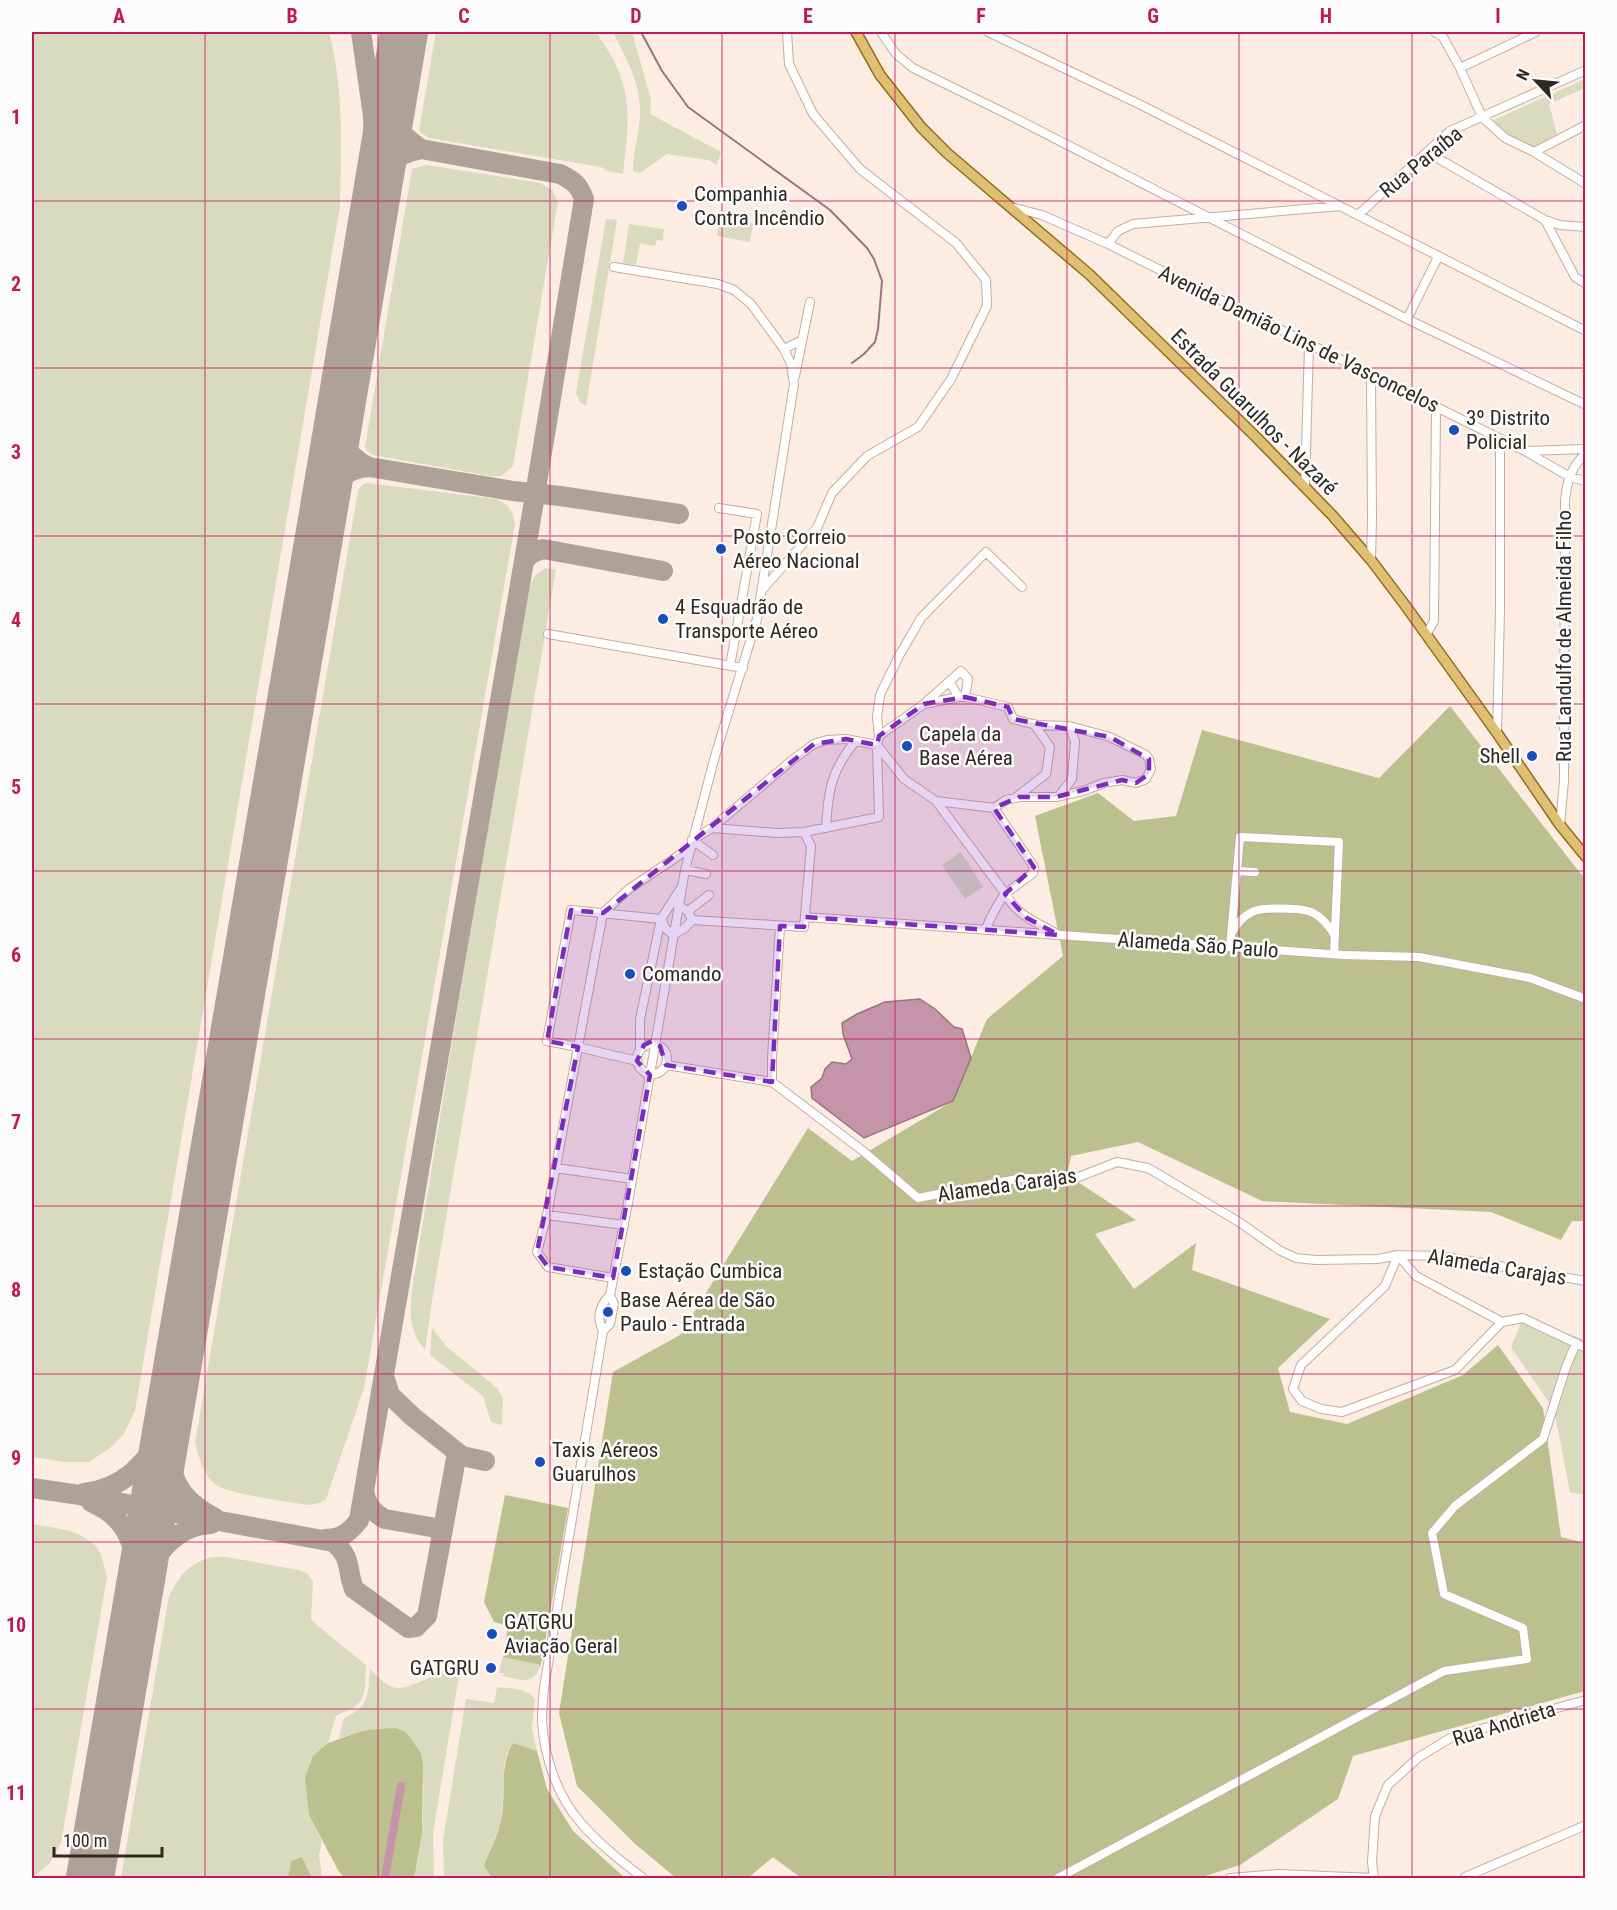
<svg xmlns="http://www.w3.org/2000/svg" width="1617" height="1910" viewBox="0 0 1617 1910" font-family="'Roboto Condensed',sans-serif">
  <style>
    .green { fill: #d8dbbd }
    .forest { fill: #bbc08f }
    .water { fill: #c594a8; stroke: #997480; stroke-width: 1.5 }
    .lines { fill: none; stroke-linecap: round; stroke-linejoin: round }
    .stream { stroke: #997480; stroke-width: 2 }
    .canal { stroke: #c594a8; stroke-width: 8 }
    .taxiway { stroke: #aea198; stroke-width: 20 }
    .runway { stroke: #aea198; stroke-width: 48 }
    .minor-casing { stroke: #c6ad9e; stroke-width: 10 }
    .major-casing { stroke: #936f1c; stroke-width: 12 }
    .minor { stroke: #fff; stroke-width: 8 }
    .major { stroke: #debf74; stroke-width: 9 }
    .marked { fill: #7b2cbf; fill-opacity: 0.2; stroke: #7b2cbf; stroke-width: 4.5; stroke-dasharray: 12 8; stroke-linejoin: round }
    .grid { fill: none; stroke: #c2185b; stroke-width: 1.5; stroke-opacity: 0.55 }
    .poi-dot { fill: #184dba; stroke: #fcfcfc; stroke-width: 2 }
    .labels { text-anchor: middle; stroke-width: 5; stroke-linejoin: round; paint-order: stroke }
    .street-label { font-size: 21px; fill: #312822; stroke: #fcfcfc }
    .poi-label { font-size: 21px; fill: #312822; stroke: #fcfcfc; text-anchor: start }
    .neatline { fill: none; stroke: #c2185b; stroke-width: 2 }
    .grid-label { font-size: 20px; text-anchor: middle; font-weight: bold; fill: #c2185b }
  </style>
  <rect width="100%" height="100%" fill="#fcece2"/>
  <path class="green" d="M34,32H329C344,88 341,148 340,206L135,1411L123,1435L110,1448L89,1462H66L32,1457V48Z
    M436,32H596C606,47 617,63 622,81C632,110 626,144 623,174L607,171L601,167L429,138L419,131Z
    M613,32H632L651,100L650,114L721,152L717,165L708,160L667,154L640,173L633,171C633,152 639,134 640,116C642,85 626,58 613,32Z
    M1585,79V88L1549,104L1557,134L1536,149L1522,145L1496,127L1494,120Z
    M427,165L540,183L552,190L558,201L513,466L501,476H490L373,455L368,452L365,447L412,169Z
    M720,217L753,223L750,242L717,236Z
    M606,219L617,220L586,406L580,402L576,393Z
    M629,224L664,229L663,241L657,240L655,246L640,243L636,265L623,263Z
    M367,483L496,499C509,505 513,510 515,524L364,1388L326,1499L319,1503L308,1505C290,1502 228,1494 216,1485C203,1475 199,1457 195,1443L358,491L362,485Z
    M546,568L556,570L432,1301L425,1350C407,1329 410,1309 413,1283L514,663L530,585L536,574Z
    M961,852L983,887L965,899L942,865Z
    M1523,1318L1585,1340V1495L1570,1492L1554,1410L1511,1347Z
    M432,1328L447,1347L497,1388L503,1398L502,1425L491,1422L483,1396L430,1355Z
    M32,1524C55,1528 81,1529 98,1549C103,1556 104,1569 107,1577L61,1843L50,1863L32,1878Z
    M211,1557H227L299,1570L308,1574L313,1582L311,1620L366,1665C365,1676 367,1696 358,1704C353,1709 343,1712 336,1716L328,1743L313,1756L309,1815L322,1841L319,1855L322,1878H312L302,1857L291,1861L288,1878H121L169,1596C181,1574 187,1565 211,1557Z
    M503,1657L541,1665C533,1686 521,1680 503,1676L504,1673H499Z
    M449,1668L459,1676L433,1833L434,1878H412C425,1849 425,1784 421,1753L368,1730L339,1738L344,1718C371,1705 367,1696 370,1669C378,1677 387,1688 398,1688C412,1688 435,1674 449,1668Z
    M497,1687C510,1689 528,1687 535,1700L532,1729L537,1751L513,1743L507,1753L504,1766L502,1818L485,1866L492,1878H444L443,1840L466,1699L494,1703Z"/>
  <path class="forest" d="M1450,706L1580,873L1585,877V1221H1572L1561,1240L1491,1212L1262,1201L1138,1142L1071,1156L1067,1175L1136,1220L1095,1234L1134,1289L1196,1243L1192,1270L1330,1319L1278,1368L1290,1412L1347,1424L1463,1375L1498,1345L1543,1408L1561,1537L1585,1543V1691L1353,1756L1338,1799L1240,1865L1199,1878H801L773,1857L748,1878H676L634,1843L577,1786L559,1713L613,1372L680,1335L808,1128L852,1161L953,1101L987,1019L1063,956L1035,816L1098,793L1134,821L1176,816L1202,730L1379,778Z
    M505,1495L568,1508L541,1665L503,1657L508,1626L494,1622L484,1602Z
    M395,1728L406,1732L421,1753L423,1765L422,1834L415,1873L412,1878H345L339,1872L309,1815L305,1778L313,1756L328,1743L356,1733L368,1730Z
    M513,1743L537,1751L547,1789L573,1831L625,1878H492L484,1866C490,1850 499,1833 502,1816C506,1791 499,1765 513,1743Z
    M302,1857L312,1878H288L291,1861Z"/>
  <path class="water" d="M920,999L935,1009L954,1027L962,1029L971,1058L953,1101L864,1138L812,1098L811,1087L822,1078L825,1069L832,1062L846,1064L852,1059L843,1034L842,1023L857,1014L885,1002Z"/>
  <g class="lines">
    <path class="stream" d="M641,32L662,71L688,107L830,210L867,248L874,259L882,281L878,329L875,342L864,354L852,363"/>
    <path class="canal" d="M385,1878L401,1786"/>
    <path class="taxiway" d="M361,32L373,116L374,154L368,242
      M391,106C397,129 401,135 421,149
      M338,428C343,446 351,459 369,467L513,491L560,496L679,514
      M326,496C337,478 347,469 369,467
      M524,561L532,553L543,549L663,571
      M384,1376L390,1395L413,1417L462,1456L485,1461
      M165,1434C171,1475 175,1498 215,1518
      M32,1488L73,1494L333,1542C353,1558 346,1569 354,1589L408,1628L416,1627L427,1616L457,1453
      M364,1491C367,1505 372,1512 385,1519L442,1529
      M84,1493C124,1489 143,1464 165,1434
      M91,1502C131,1519 135,1549 139,1588
      M324,1539C341,1539 349,1533 359,1520L524,561L584,199C579,185 574,181 560,174L421,149C394,155 390,162 379,185
      M139,1588C154,1558 172,1526 211,1524
      M78,1878L95,1844"/>
    <path class="runway" d="M90,1878L326,496L404,32"/>
    <defs>
      <path id="minor" d="M881,32L896,54L913,68L1011,116L1407,319L1586,405
        M988,32L1141,105L1586,331
        M1435,32L1443,37L1460,68L1482,117L1505,138L1534,152L1586,184
        M1460,68L1536,32
        M1427,152L1545,220L1560,225L1586,227
        M1534,152L1586,125
        M1011,207L1042,215L1108,244L1525,451L1570,477L1586,481
        M1358,215L1450,131L1586,70
        M1545,220L1575,277L1586,284
        M1108,244L1118,231L1133,224L1340,206
        M1407,319L1438,257
        M784,349L802,340
        M795,376L810,302
        M1527,451L1586,449
        M1305,486L1309,345
        M719,508L757,514L730,666
        M1371,560L1372,518L1371,376
        M762,590L817,528L832,493L867,456L918,427L951,379L987,306L986,280L956,243L860,169L813,114L789,64L787,32
        M548,634L743,668
        M1426,635L1434,621L1436,407
        M949,682L959,697
        M925,703L961,671L968,679L965,697
        M1497,733L1500,611V439
        M879,736L877,717L880,695L899,656L921,618L986,552L1022,587
        M1059,796L1072,779L1075,741L1069,726
        M1015,798L1046,774L1050,747L1034,724
        M936,801L994,808
        M1560,825L1564,781L1565,500C1567,483 1571,465 1586,454
        M712,828L791,761L814,744L827,740L846,739L877,745L879,817L804,832L777,833L712,828L692,840L713,855
        M826,828C828,792 831,770 855,742
        M685,870L706,874
        M1237,871L1255,872
        M677,905L688,911L692,920
        M688,911L709,895
        M805,917L1344,955L1419,957L1530,978L1586,999
        M661,919L571,910L547,1041L578,1047L603,913L629,889L690,848
        M662,920L665,928L673,935L685,928L692,920
        M692,920L804,927L811,846L804,832
        M780,926L772,1058V1082L863,1151L918,1198L1022,1178H1076L1117,1162L1148,1168L1239,1222L1279,1250L1296,1258L1316,1260L1378,1259L1398,1255L1441,1256L1586,1281
        M986,930C987,923 1000,900 1005,894L1033,873L1034,867L994,808L1006,800L1019,797H1056L1083,791L1104,783L1122,780L1136,783L1146,779L1151,769L1149,759L1146,755L1110,737L1069,726L1036,725L1013,719L1008,707L965,697H959L924,704L879,736L877,745L904,779L936,801L1004,892C1018,917 1035,921 1059,935
        M1232,932C1238,923 1242,917 1252,912C1261,907 1297,908 1308,911C1320,914 1329,926 1335,936
        M1230,947L1240,837L1339,842L1334,954
        M637 1059a15 15 0 1 1 30 0a15 15 0 1 1-30 0Z
        M640,1050V1019L661,919L681,888
        M666,1065L772,1082
        M556,1168L632,1179
        M547,1215L624,1225
        M613,1278L548,1267L537,1252L547,1215L578,1047L637,1061
        M610,1295L614,1304L610,1324L603,1331L544,1688C543,1699 542,1710 542,1721C544,1756 557,1796 581,1823C599,1844 621,1861 643,1878
        M1502,1322L1416,1276L1398,1255L1385,1286L1301,1365L1293,1389L1302,1401L1321,1409L1342,1412L1455,1370L1502,1322L1523,1318L1586,1348
        M603,1331C596,1317 599,1306 610,1295L628,1203L685,870L715,756L757,619L794,384L791,364L784,349L751,304L734,290L718,284L614,267
        M1058,1878L1444,1671L1527,1659L1523,1628L1444,1594L1432,1533L1455,1506L1543,1439L1566,1367L1576,1343
        M1230,1878L1278,1874L1374,1878
        M1374,1878L1372,1862L1375,1816L1388,1785L1419,1757L1452,1737L1586,1700
        M1464,1878L1465,1877L1586,1825"/>
      <path id="major" d="M856,32L880,75L921,127L947,153L1090,275L1256,437L1332,515L1371,560L1405,605L1497,733L1560,825L1586,857"/>
    </defs>
    <use href="#minor" class="minor-casing"/>
    <use href="#major" class="major-casing"/>
    <use href="#minor" class="minor"/>
    <use href="#major" class="major"/>
  </g>
  <path class="marked" d="M965,697L1008,707L1013,719L1110,737L1149,759V774L1136,783L1122,780L1056,797H1019L994,808L1034,867L1005,894L1027,918L1059,935L805,917L804,927L780,926L772,1082L666,1065L660,1046L652,1041L644,1045L637,1061L650,1075L613,1278L548,1267L537,1252L578,1047L547,1041L571,910L603,913L814,744L846,739L877,745L879,736L924,704Z"/>
  <path class="grid" d="M205,32V1878M378,32V1878M550,32V1878M722,32V1878M895,32V1878M1067,32V1878M1239,32V1878M1412,32V1878M32,201H1586M32,368H1586M32,536H1586M32,704H1586M32,871H1586M32,1039H1586M32,1206H1586M32,1374H1586M32,1542H1586M32,1709H1586"/>
  <g class="poi-dot">
    <circle cx="682" cy="206" r="6"/>
    <circle cx="1454" cy="430" r="6"/>
    <circle cx="721" cy="549" r="6"/>
    <circle cx="663" cy="619" r="6"/>
    <circle cx="907" cy="746" r="6"/>
    <circle cx="1532" cy="756" r="6"/>
    <circle cx="630" cy="974" r="6"/>
    <circle cx="626" cy="1271" r="6"/>
    <circle cx="608" cy="1312" r="6"/>
    <circle cx="540" cy="1462" r="6"/>
    <circle cx="492" cy="1634" r="6"/>
    <circle cx="491" cy="1668" r="6"/>
  </g>
  <g class="labels">
    <g class="street-label">
      <text transform="translate(1421 162) rotate(-39)" y="7">Rua Paraíba</text>
      <text transform="translate(1299 339) rotate(26)" y="7">Avenida Damião Lins de Vasconcelos</text>
      <text transform="translate(1254 412) rotate(45)" y="7">Estrada Guarulhos - Nazaré</text>
      <text transform="translate(1564 636) rotate(-90)" y="7">Rua Landulfo de Almeida Filho</text>
      <text transform="translate(1198 945) rotate(4)" y="7">Alameda São Paulo</text>
      <text transform="translate(1007 1185) rotate(-8)" y="7">Alameda Carajas</text>
      <text transform="translate(1497 1267) rotate(9)" y="7">Alameda Carajas</text>
      <text transform="translate(1504 1724) rotate(-17)" y="7">Rua Andrieta</text>
    </g>
    <g class="poi-label">
      <text x="694" y="201">Companhia<tspan x="694" dy="24">Contra Incêndio</tspan></text>
      <text x="1466" y="425">3º Distrito<tspan x="1466" dy="24">Policial</tspan></text>
      <text x="733" y="544">Posto Correio<tspan x="733" dy="24">Aéreo Nacional</tspan></text>
      <text x="675" y="614">4 Esquadrão de<tspan x="675" dy="24">Transporte Aéreo</tspan></text>
      <text x="919" y="741">Capela da<tspan x="919" dy="24">Base Aérea</tspan></text>
      <text x="1520" y="763" text-anchor="end">Shell</text>
      <text x="642" y="981">Comando</text>
      <text x="638" y="1278">Estação Cumbica</text>
      <text x="620" y="1307">Base Aérea de São<tspan x="620" dy="24">Paulo - Entrada</tspan></text>
      <text x="552" y="1457">Taxis Aéreos<tspan x="552" dy="24">Guarulhos</tspan></text>
      <text x="504" y="1629">GATGRU<tspan x="504" dy="24">Aviação Geral</tspan></text>
      <text x="479" y="1675" text-anchor="end">GATGRU</text>
    </g>
  </g>
  <rect width="1617" height="1910" fill="none" stroke="#fcfcfc" stroke-width="66"/>
  <g transform="translate(1536 81) rotate(296)" stroke="#fcfcfc" stroke-width="4.5" paint-order="stroke">
  <path d="M0-4.5L10 22L0 15L-10 22Z" fill="#312822"/>
  <text y="-9" font-size="16" font-weight="bold" text-anchor="middle" fill="#312822">N</text>
  </g>
  <path d="M54 1847v9h108v-9" fill="none" stroke="#312822" stroke-width="3"/>
  <text x="63" y="1847" font-size="18" fill="#312822" stroke="#fcfcfc" stroke-width="4.5" paint-order="stroke">100 m</text>
  <rect x="33" y="33" width="1551" height="1844" class="neatline"/>
  <g class="grid-label">
    <text x="119" y="23">A</text>
    <text x="292" y="23">B</text>
    <text x="464" y="23">C</text>
    <text x="636" y="23">D</text>
    <text x="808" y="23">E</text>
    <text x="981" y="23">F</text>
    <text x="1153" y="23">G</text>
    <text x="1326" y="23">H</text>
    <text x="1498" y="23">I</text>
    <text x="16" y="124">1</text>
    <text x="16" y="291">2</text>
    <text x="16" y="459">3</text>
    <text x="16" y="627">4</text>
    <text x="16" y="794">5</text>
    <text x="16" y="962">6</text>
    <text x="16" y="1129">7</text>
    <text x="16" y="1297">8</text>
    <text x="16" y="1465">9</text>
    <text x="16" y="1632">10</text>
    <text x="16" y="1800">11</text>
  </g>
</svg>
